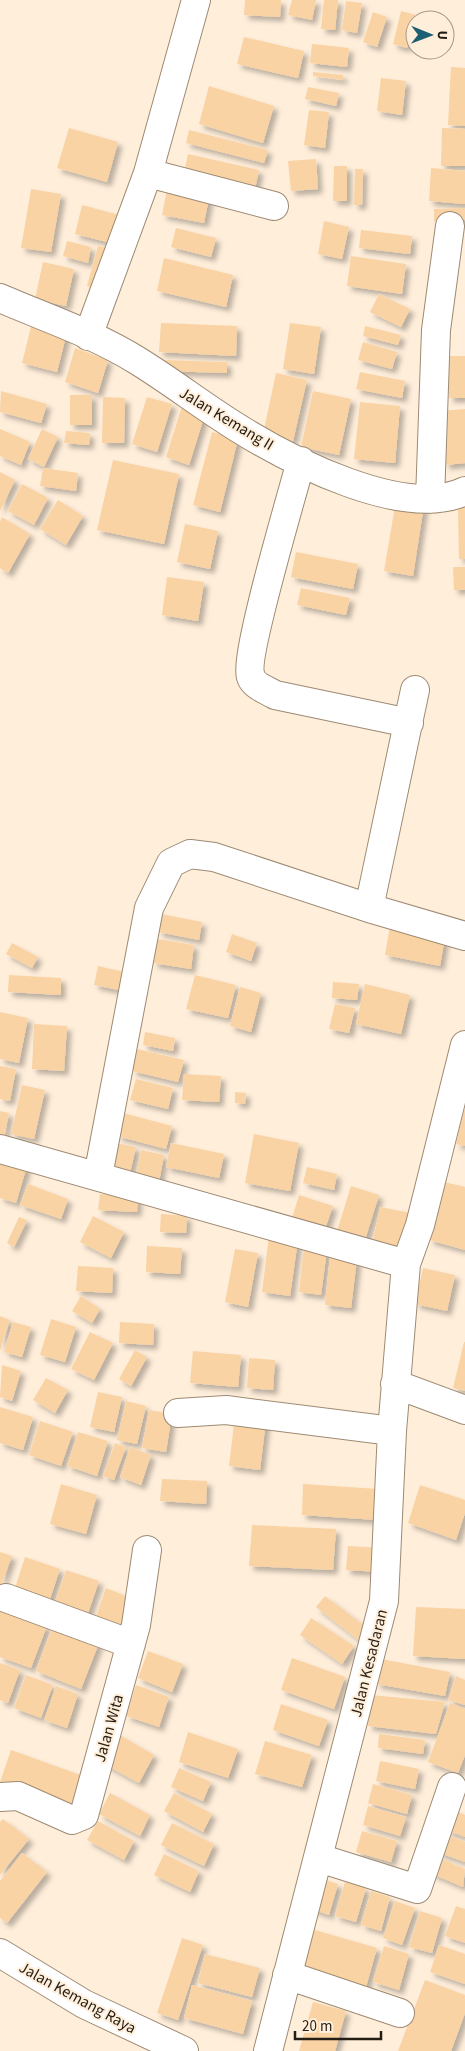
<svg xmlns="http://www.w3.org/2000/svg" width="465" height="2051" viewBox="0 0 465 2051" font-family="'Source Sans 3',sans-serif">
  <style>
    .building { fill: #fad3a4; filter: url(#shadow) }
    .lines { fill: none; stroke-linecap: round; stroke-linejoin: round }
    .minor-casing { stroke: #9d8a73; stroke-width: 30 }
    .minor { stroke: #fff; stroke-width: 28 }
    .labels { text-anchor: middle; stroke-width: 4; stroke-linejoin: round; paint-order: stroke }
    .street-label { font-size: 16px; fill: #241d14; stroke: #ffeeda }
  </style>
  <defs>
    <filter id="shadow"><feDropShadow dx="4.5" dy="4.5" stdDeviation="2.5" flood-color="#0004"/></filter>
  </defs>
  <rect width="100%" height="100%" fill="#ffeeda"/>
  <path class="building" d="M245,0H281L280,17L244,15Z
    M292,0H316L312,20L288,15Z
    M324,0H338L335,30L321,29Z
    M346,1L362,3L357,33L342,30Z
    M401,11L416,15L407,48L393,44Z
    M373,12L387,17L377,47L363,42Z
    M244,37L304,51L298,78L237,64Z
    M312,44L349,48L347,67L310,63Z
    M451,67L465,68V126L448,125Z
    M313,72L343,75V80L313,76Z
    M381,78L406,81L402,115L377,111Z
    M209,86L274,106L263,143L199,124Z
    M308,87L339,93L336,106L305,99Z
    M309,110L329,112L325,148L304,145Z
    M69,128L118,142L107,182L57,168Z
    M442,128L465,129V166H441Z
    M189,130L268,150L264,163L186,143Z
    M188,154L259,170L255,189L184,173Z
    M316,159L318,189L291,191L288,161Z
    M334,166H347V201H333Z
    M431,168L465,171V204L429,201Z
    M355,169H363L362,205H354Z
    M168,185L210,193L204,223L162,215Z
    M31,189L61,194L51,252L21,248Z
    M82,205L119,215L111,243L75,234Z
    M465,208V220L434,221V209Z
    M324,221L349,227L342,259L318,254Z
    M176,228L216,238L211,257L171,247Z
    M361,230L412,236L410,254L359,248Z
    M67,241L91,247L88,263L63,256Z
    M98,246L112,249L102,290L87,286Z
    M351,256L406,264L402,294L347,286Z
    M164,258L233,275L226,307L157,291Z
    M43,262L74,269L66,306L35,299Z
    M379,294L410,309L401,327L370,312Z
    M32,323L67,332L57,372L22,363Z
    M161,323L237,326L236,356L159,352Z
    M290,323L321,327L314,374L283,369Z
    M365,326L401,335L398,345L363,336Z
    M363,342L397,352L392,369L358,360Z
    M75,348L108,360L98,393L65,382Z
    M449,356H465V398H449Z
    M162,360L227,362V373L162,371Z
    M360,372L405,381L402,398L356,389Z
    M276,373L307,380L293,441L263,434Z
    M1,391L47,404L41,423L0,412Z
    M313,391L351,399L339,455L301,447Z
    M70,395H92V425H70Z
    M103,397L125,398L124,443H102Z
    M147,397L172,404L157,452L132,444Z
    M360,402L400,406L395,463L354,459Z
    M182,406L205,414L189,465L166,457Z
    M465,409V463L445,465L441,411Z
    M0,429L30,442L21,465L0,456Z
    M42,429L58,437L44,467L28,459Z
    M66,431L90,433L89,445L64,443Z
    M212,432L238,439L220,512L193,505Z
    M113,460L179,474L164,544L97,530Z
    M43,468L78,473L76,491L40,486Z
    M0,472L15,480L0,511Z
    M22,484L48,498L34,525L8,511Z
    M58,500L83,516L66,545L40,529Z
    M396,500L424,505L413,576L384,571Z
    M458,507H465V559H459Z
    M2,517L30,534L8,573L0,568V522Z
    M185,524L218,531L210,569L177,562Z
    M296,552L358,564L353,589L291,577Z
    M453,567H465V590H454Z
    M167,577L204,582L198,621L162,615Z
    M301,588L350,598L346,615L297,605Z
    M161,914L202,922L199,940L158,932Z
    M390,926L445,937L440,966L385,955Z
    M232,934L257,943L251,961L226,952Z
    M157,939L194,945L191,969L153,963Z
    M12,943L38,957L32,968L6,954Z
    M98,966L133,974L128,992L94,985Z
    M9,975L61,978V995L8,992Z
    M195,975L236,985L228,1018L186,1009Z
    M333,982L359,984L357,1000L332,998Z
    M365,984L410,995L401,1034L356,1024Z
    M240,987L261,993L251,1032L230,1026Z
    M335,1004L355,1008L349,1033L329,1029Z
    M0,1012L28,1018L19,1063L0,1059Z
    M34,1024L67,1026L64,1071L32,1069Z
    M145,1032L175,1038L173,1051L143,1045Z
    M137,1049L184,1060L178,1082L132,1071Z
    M0,1066L16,1069L10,1101L0,1099Z
    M184,1074L221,1076L219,1102L182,1100Z
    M136,1079L173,1088L168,1109L130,1100Z
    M22,1085L45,1090L34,1139L11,1134Z
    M235,1092L246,1093L245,1104L235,1103Z
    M464,1110H465V1146L456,1144Z
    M0,1111L9,1113L4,1137H0Z
    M123,1113L172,1126L166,1149L117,1136Z
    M254,1134L299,1143L290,1191L245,1183Z
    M116,1143L136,1147L130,1173L111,1168Z
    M171,1143L224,1154L219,1178L166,1167Z
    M141,1150L164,1155L159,1182L136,1177Z
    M0,1158L27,1166L16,1203L0,1198Z
    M307,1167L337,1174L334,1190L303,1183Z
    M444,1182L465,1187V1250L429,1240Z
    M28,1184L68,1199L61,1219L20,1205Z
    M351,1186L379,1195L365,1240L337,1231Z
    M100,1194L138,1197L137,1212L98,1210Z
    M299,1195L333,1206L325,1229L292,1218Z
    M380,1207L411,1213L405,1247L373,1241Z
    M161,1214L187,1216L186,1233L160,1232Z
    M93,1216L124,1232L111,1258L80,1242Z
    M19,1217L27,1220L14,1247L7,1243Z
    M269,1236L298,1240L290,1296L262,1292Z
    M147,1246L182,1248L180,1274L146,1272Z
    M304,1247L327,1250L321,1295L299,1292Z
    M235,1249L258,1253L248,1307L225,1302Z
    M330,1256L357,1259L351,1308L325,1305Z
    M78,1266L113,1268L112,1293L76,1291Z
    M423,1268L455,1275L447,1311L415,1304Z
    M81,1296L100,1309L92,1323L72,1311Z
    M0,1316L10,1320L0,1351Z
    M51,1319L76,1327L65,1362L40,1355Z
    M13,1322L31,1327L22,1357L4,1352Z
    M120,1322L154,1324L153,1345L119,1343Z
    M90,1332L113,1343L94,1380L71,1369Z
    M464,1342H465V1391L453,1388Z
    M135,1350L147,1357L131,1386L119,1379Z
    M193,1351L241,1355L238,1387L190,1383Z
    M249,1358L275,1360L273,1390L247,1388Z
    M2,1365L21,1371L12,1401L0,1397Z
    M46,1378L68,1390L55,1413L33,1400Z
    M98,1392L122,1397L114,1432L90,1427Z
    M126,1401L146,1406L137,1444L117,1440Z
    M0,1407L33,1417L23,1450L0,1443Z
    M149,1410L172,1414L166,1452L142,1448Z
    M235,1416L266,1420L260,1470L229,1466Z
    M40,1421L73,1432L61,1466L29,1455Z
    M78,1432L108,1441L97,1476L67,1466Z
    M115,1443L126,1447L114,1480L103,1476Z
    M130,1447L151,1455L141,1485L120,1477Z
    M162,1479L207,1481L206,1504L160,1501Z
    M61,1484L97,1495L86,1534L50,1524Z
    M303,1484L378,1489L377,1520L302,1515Z
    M420,1485L465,1500V1513L456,1540L408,1523Z
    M252,1525L336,1529L333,1570L249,1566Z
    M348,1546L381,1548L380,1572L346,1570Z
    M0,1552L12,1556L0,1588Z
    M25,1557L60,1569L48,1605L13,1594Z
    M66,1570L99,1581L85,1622L52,1611Z
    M106,1588L136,1600L124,1633L94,1622Z
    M325,1596L370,1630L361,1642L316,1607Z
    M416,1607L465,1609V1659L413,1656Z
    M0,1608L47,1626L31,1668L0,1657Z
    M311,1618L354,1646L342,1664L300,1635Z
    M53,1625L99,1643L81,1689L36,1671Z
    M148,1651L183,1664L172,1692L138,1678Z
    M292,1658L345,1677L334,1709L281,1690Z
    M381,1659L450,1672L445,1696L376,1684Z
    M0,1663L20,1670L8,1703L0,1700Z
    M26,1675L53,1685L41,1718L14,1708Z
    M456,1676L465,1680V1705L448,1700Z
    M136,1685L169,1697L159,1727L126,1716Z
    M56,1686L78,1694L67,1728L44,1720Z
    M371,1695L445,1702L436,1734L368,1726Z
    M450,1703L465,1709V1755L458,1773L428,1762Z
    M281,1704L328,1720L319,1746L273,1730Z
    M188,1732L238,1749L228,1778L179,1762Z
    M118,1734L154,1755L139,1783L102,1763Z
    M379,1734L425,1740L423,1754L378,1748Z
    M265,1741L312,1755L302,1787L255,1774Z
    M11,1750L86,1777L75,1809L0,1782Z
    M380,1761L419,1769L415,1789L376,1781Z
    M179,1768L211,1782L203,1801L171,1787Z
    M373,1784L412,1795L407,1814L368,1803Z
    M110,1793L150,1815L140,1836L99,1814Z
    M174,1793L212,1814L203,1832L164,1811Z
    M368,1806L406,1817L400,1836L363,1825Z
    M454,1810L465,1815V1837L446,1830Z
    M3,1819L29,1839L0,1875V1822Z
    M98,1821L134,1841L124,1860L87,1840Z
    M172,1823L214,1844L204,1866L161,1845Z
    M362,1831L397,1841L391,1862L356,1852Z
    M444,1834L465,1842V1862L437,1852Z
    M22,1853L47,1872L7,1923L0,1918V1881Z
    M164,1854L199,1871L190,1892L154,1875Z
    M437,1857L465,1869L463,1887L430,1873Z
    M319,1878L338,1884L329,1915L309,1908Z
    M345,1882L366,1888L356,1922L335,1916Z
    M371,1891L390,1897L381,1931L361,1925Z
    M395,1901L415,1908L402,1945L383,1938Z
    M456,1906L465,1909V1943L445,1936Z
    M420,1911L442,1918L432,1953L409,1947Z
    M308,1928L377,1948L366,1987L296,1967Z
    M182,1938L203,1945L178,2020L157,2013Z
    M439,1945L465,1954V1984L430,1972Z
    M384,1946L409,1954L399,1990L373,1982Z
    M205,1954L260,1968L252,1997L198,1983Z
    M425,1980L465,1995V2013L451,2051H398Z
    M192,1985L252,2001L243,2034L184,2018Z
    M313,2002L346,2011L335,2051H299Z"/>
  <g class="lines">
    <defs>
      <path id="minor" d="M148,173L274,206
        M0,298C46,318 95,334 138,361C172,382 204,407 238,428C291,461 405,520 465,491
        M88,336L148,173L196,0
        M301,461C293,492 243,658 251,677C254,686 267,690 275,695L409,723
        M430,499L436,330L450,226
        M369,908L415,690
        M0,1149L406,1264
        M98,1176L149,908L171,863L190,854L214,857L369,908L465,936
        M395,1384L465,1410
        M178,1413L226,1410L392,1431
        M6,1598L131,1644
        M0,1797L18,1796L72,1820L84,1815L136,1625L147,1550
        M319,1858L417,1889L452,1787
        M0,1953L84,2004L184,2051
        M287,1975L400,2013
        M268,2051L384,1601L392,1431L406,1264L420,1225L465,1045"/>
    </defs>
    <use href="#minor" class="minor-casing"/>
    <use href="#minor" class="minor"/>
  </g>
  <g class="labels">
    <g class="street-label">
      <text transform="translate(227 418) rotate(31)" y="6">Jalan Kemang II</text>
      <text transform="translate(368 1663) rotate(-76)" y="6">Jalan Kesadaran</text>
      <text transform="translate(108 1728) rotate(-74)" y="6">Jalan Wita</text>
      <text transform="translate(78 1997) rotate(29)" y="6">Jalan Kemang Raya</text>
    </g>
  </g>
  <g transform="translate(430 35) rotate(91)"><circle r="24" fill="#ffeeda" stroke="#a79a8b"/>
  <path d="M0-4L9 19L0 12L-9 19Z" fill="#1d6074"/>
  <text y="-8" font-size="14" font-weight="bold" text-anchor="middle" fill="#241d14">U</text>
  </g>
  <path d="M295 2031v8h86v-8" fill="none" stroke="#241d14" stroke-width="2.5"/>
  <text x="302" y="2031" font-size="15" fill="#241d14" stroke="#ffeeda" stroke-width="4" paint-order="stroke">20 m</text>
</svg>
